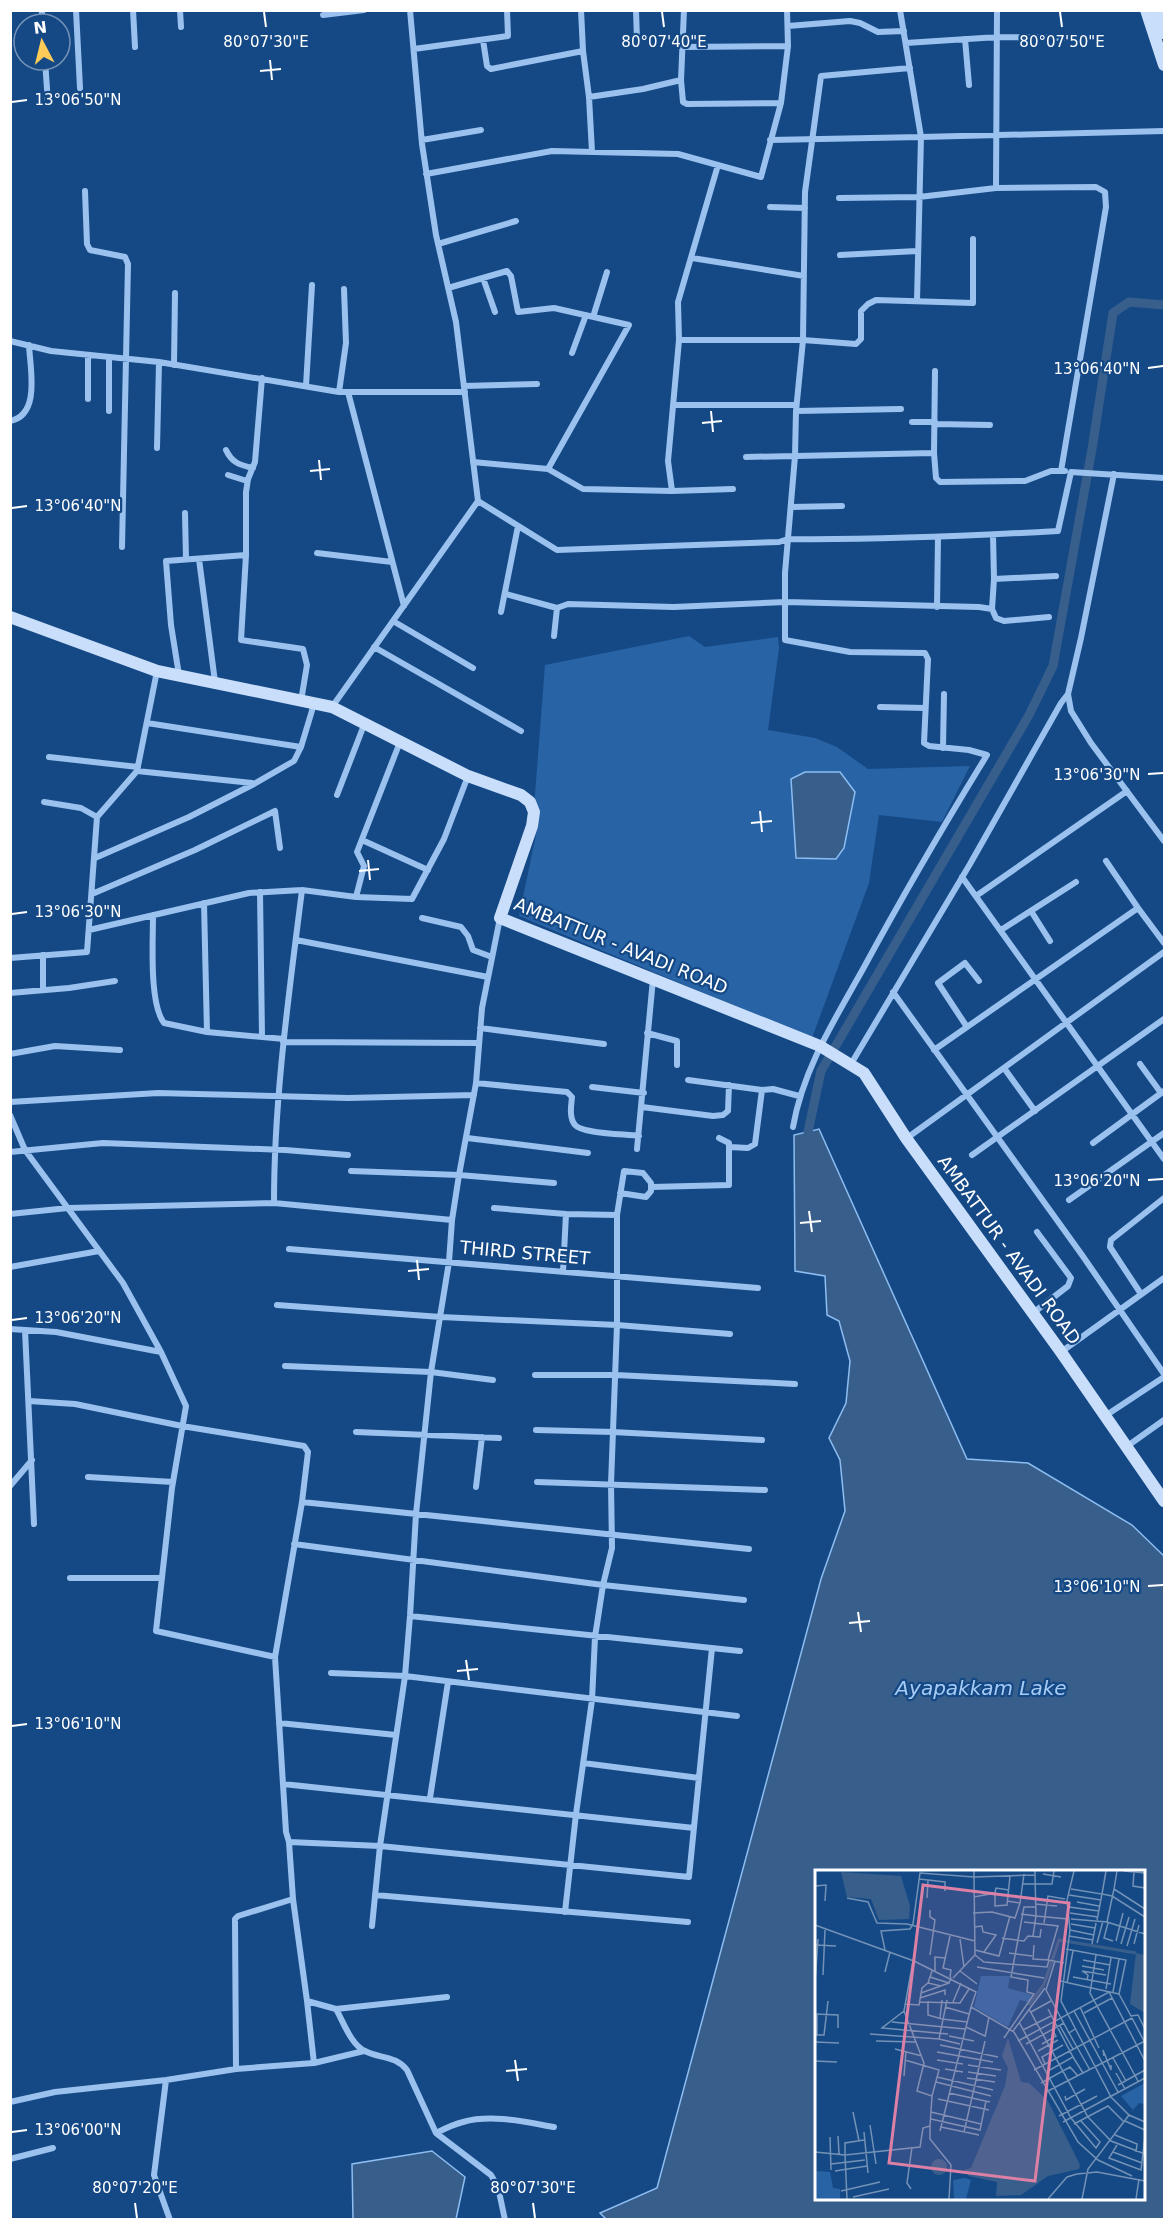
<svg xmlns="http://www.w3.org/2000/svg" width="1175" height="2230" viewBox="0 0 1175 2230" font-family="'DejaVu Sans',sans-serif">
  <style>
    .green { fill: #2863a5 }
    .water { fill: #385f8c; stroke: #8dbdf1; stroke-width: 1.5; fill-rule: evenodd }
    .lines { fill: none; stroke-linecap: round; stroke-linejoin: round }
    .canal { stroke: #385f8c; stroke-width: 9 }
    .street { stroke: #9bc2ee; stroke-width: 6 }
    .secondary { stroke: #c8defa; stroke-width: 12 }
    .ticks { fill: none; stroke: #fff; stroke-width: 2 }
    .labels { text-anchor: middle; stroke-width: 4.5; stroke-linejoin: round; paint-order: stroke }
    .street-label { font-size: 18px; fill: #fff; stroke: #154986 }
    .water-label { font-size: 20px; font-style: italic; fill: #a6ccf6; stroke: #154986 }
    .inset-river { fill: none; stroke: #385f8c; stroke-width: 3 }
    .inset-road { fill: none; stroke: #7392b6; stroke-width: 1.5 }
    .view { fill: #dd80a5; fill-opacity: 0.15; stroke: #dd80a5; stroke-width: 3 }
    .inset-edge { fill: none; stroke: #fff; stroke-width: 3 }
    .ticks-label { font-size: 15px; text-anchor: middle; fill: #fff; stroke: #154986; stroke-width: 4.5; stroke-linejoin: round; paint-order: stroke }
  </style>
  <rect width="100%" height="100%" fill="#154986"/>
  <path class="green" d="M689,636L705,647L778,637L779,648L768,730L815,738L837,747L868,769L970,766L942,822L879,815L869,883L812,1038L519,916L538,825L534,807L545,665Z"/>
  <path class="water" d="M805,772H840L855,792L844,848L836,859L796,858L791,779Z
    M819,1129L967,1459L1028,1463L1132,1525L1164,1556V2219L607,2220L600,2213L657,2188L821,1579L845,1511L840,1460L829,1438L846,1403L850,1361L839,1321L827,1315L825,1276L795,1271L794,1135ZM816,1872H1144V2198H816Z
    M432,2151L465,2177L456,2219H353L352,2164Z"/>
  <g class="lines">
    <path class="canal" d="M808,1132L821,1071L1029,715L1053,666L1092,449L1113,313L1129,302L1164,305"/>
    <path class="street" d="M42,10V24
      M76,10L80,88
      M133,10L135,47
      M180,10L181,27
      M581,10L583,51L589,97L643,89L681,80L684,10
      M636,10L637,40
      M900,10L921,137L1164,131
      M323,15L364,10
      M788,26L850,21L860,23L878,32L904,31
      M965,39L969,85
      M483,40L487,66L491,69L583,51
      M906,43L998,37L1080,38
      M683,47L788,46L787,10
      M414,49L508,36L507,10
      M45,60L48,103
      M681,80L683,102L687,104L781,103
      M589,97L592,152
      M422,140L481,130
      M770,140L921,137L917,301
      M426,174L552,151L678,154L761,177L781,103L788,46
      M996,188L997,10
      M85,191L87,244L90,250L125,257L128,264L122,547
      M839,198L919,197L996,188L1096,187L1105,192L1106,207L1061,471
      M770,207L805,208
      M438,244L516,221
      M840,255L917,251
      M692,258L804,276
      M483,278L495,312
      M448,288L507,271L511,276L518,312L554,308L629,325L548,469
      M593,317L607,272
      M679,340H803L856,344L861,339V311L868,304L876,300L973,303V239
      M10,341L51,351L159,362L339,392H465
      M572,353L586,315
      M109,358V411
      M174,365L175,293
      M935,371L934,453L936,478L940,482L1025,481L1051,471H1065
      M262,378L255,462L248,479L246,492V555L241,640L303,649L307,665L301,701
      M306,386L312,285
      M464,386L537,384
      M339,392L346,343L344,289
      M348,392L404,606
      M88,399V355
      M673,405H796
      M796,411L901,409
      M10,421C41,415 30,368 29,345
      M912,422H935
      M935,424L990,425
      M157,448L159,362
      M226,450C232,463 240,465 253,468
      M746,457L934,453
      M473,462L548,469L583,489L672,491L668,461L679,340L678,302L718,165
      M1114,474L1081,638L1068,694L1071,711L1091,743L1164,841
      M228,475L247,481
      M672,491L733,489
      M478,501L557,550L779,542L788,539C878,540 968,536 1058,531L1071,472L1164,478
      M791,507L842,506
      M185,513L186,559
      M993,535L994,579
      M317,553L392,562
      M199,559L215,682
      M506,594L557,608L568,604L674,607L786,602L979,607L992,609L996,618L1004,621L1049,617
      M937,607L938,537
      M992,609L994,579L1056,576
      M501,612L518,526
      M393,621L473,668
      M554,636L557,608
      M374,647L521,731
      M157,671L137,771L252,783
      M179,675L171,625L166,561L246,555
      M332,707L478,501L456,322L436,235L422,144L410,10
      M880,707L925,708
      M147,723L301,747L314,704
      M943,748L944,694
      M49,757L138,767
      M337,795L364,725
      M44,802L81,808L97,817
      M362,840L428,870
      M95,858L189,817L254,784L294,761L301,747
      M1106,861L1138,908L1164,943
      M962,877L1164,1159
      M260,892L262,1037
      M92,894L195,850L275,811L280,848
      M976,896L1127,791
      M356,897L364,866L357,852L400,742
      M204,903L207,1032
      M1031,911L1050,941
      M153,915C153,942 149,1003 164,1023L207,1032L284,1039
      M422,918L461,927L468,936L473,950L492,957
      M89,930L249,893L302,890L356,897L412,899L444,839L468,776
      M1001,930L1076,882
      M296,940L488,977
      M43,955V990
      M10,958L87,952L97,817L137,771
      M893,992L1082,1255L1164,1374
      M10,993L69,988L115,981
      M967,1027L938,983L965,963L979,981
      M480,1028L604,1044
      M647,1033L677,1041V1065
      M283,1042L479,1043
      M934,1050L1138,908
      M10,1054L55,1046L120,1050
      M851,1064L970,864L1061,703L1068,694
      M1140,1064L1161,1093
      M1004,1068L1035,1111
      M688,1080L762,1090L773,1089L799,1096
      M476,1083L567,1092L572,1097C571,1106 569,1118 575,1125C582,1134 627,1134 639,1136
      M592,1087L644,1093
      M10,1102L158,1093L348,1098L474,1095
      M642,1107L713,1116L723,1115L728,1111L729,1085
      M10,1115L25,1150L123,1283L161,1352L186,1406L172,1488L156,1631L275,1657L286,1832L289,1842L293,1899L238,1916L235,1919L236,2069L166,2080L55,2092L10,2102
      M793,1127C803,1069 835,1019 863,969C902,897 944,825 987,755L969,750L929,746L924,743L928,659L925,653L850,652L785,640V573L795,456L796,411L803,340L805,192L821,76L910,68
      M467,1138L588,1153
      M907,1138L1164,952
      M1093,1143L1164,1091
      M730,1147L748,1148L755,1144L762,1090
      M637,1149L653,979
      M10,1152L103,1143L285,1150L348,1155
      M972,1155L1164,1019
      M351,1171L459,1175L554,1183
      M652,1187L729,1185V1143L719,1138
      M1069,1200L1164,1133
      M274,1203L452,1220
      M494,1208L566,1214
      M10,1214L68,1208L274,1203C274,1098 289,994 302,890
      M289,1249L758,1288
      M10,1267L99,1251
      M563,1272L566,1214L617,1215
      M1141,1294L1110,1247L1111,1240L1164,1198
      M277,1305L441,1317L617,1325L730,1334
      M1033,1313L1068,1286L1071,1278L1037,1232
      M10,1329L56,1332L161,1352
      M25,1330L34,1524
      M1061,1352L1164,1278
      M285,1366L431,1372L493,1380
      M535,1375H616L795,1384
      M29,1401L75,1404L182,1426L304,1446L308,1452L302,1502L275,1657
      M1105,1416L1164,1377
      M536,1430L613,1432L762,1440
      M356,1432L499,1438
      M1126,1447L1164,1420
      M88,1477L173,1482
      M537,1482L765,1490
      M10,1486L32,1460
      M476,1487L482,1437
      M302,1502L749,1549
      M294,1544L603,1585L744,1600
      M70,1578H162
      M410,1616L740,1651
      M331,1673L405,1676L737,1716
      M279,1723L396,1735
      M583,1763L699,1778
      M283,1784L694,1828
      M430,1798L448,1682
      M289,1842L380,1846L689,1877L712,1648
      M375,1895L688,1922
      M293,1899L307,2001L336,2009C343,2021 351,2045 365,2051C380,2059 395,2055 407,2070L436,2133L491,2175L498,2187L505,2220
      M565,1912L576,1814L592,1700L595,1637L603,1585L612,1548L611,1484L617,1325V1215L624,1171L643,1173L651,1183V1191L646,1197L620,1193
      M372,1926L380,1846L405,1676L410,1616L416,1514L431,1372L449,1262L452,1220L459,1175L476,1083L482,1008L500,918
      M336,2009L447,1997
      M314,2063L364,2051
      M236,2069L314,2063L307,2001
      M166,2080L154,2175L170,2220
      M436,2133C444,2129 454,2124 463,2122C492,2114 525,2122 554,2127
      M10,2159L53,2148"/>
    <path class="secondary" d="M1146,10L1164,65
      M1158,10L1164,33
      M10,617L157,671L332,707L468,776L521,795L530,802L534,812L532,826L500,918L820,1046L864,1073L906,1138L1061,1352L1164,1501"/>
  </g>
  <path class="ticks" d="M264,12L266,27M662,12L664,27M1060,12L1062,27M270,60L272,80M260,71L281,69M12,102L27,100M1148,368L1163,366M711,411L713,432M702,423L722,421M319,460L321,480M310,471L330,469M12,508L27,506M1148,774L1163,773M760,811L762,832M751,823L772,821M368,860L370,880M359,871L379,869M12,914L27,912M1148,1180L1163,1179M809,1211L812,1232M800,1223L821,1221M417,1260L419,1280M408,1271L429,1269M12,1320L27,1318M1148,1586L1163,1585M858,1612L861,1632M849,1623L870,1621M466,1660L469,1680M457,1671L478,1669M12,1726L27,1724M515,2060L518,2081M506,2071L527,2069M12,2132L27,2130M135,2203L137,2218M533,2203L535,2218"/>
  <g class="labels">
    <g class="street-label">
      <text transform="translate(621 946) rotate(22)" y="6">AMBATTUR - AVADI ROAD</text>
      <text transform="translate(1009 1250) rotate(54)" y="6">AMBATTUR - AVADI ROAD</text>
      <text transform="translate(525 1253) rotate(5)" y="6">THIRD STREET</text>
    </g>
    <g class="water-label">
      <text x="981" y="1695">Ayapakkam Lake</text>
    </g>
  </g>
  <g transform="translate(815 1870)">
    <rect width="330" height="330" fill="#154986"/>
    <path d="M166,106H195L193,118L217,125L213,132L205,130L193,157L159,137ZM330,213V234L324,233L318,240L306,226ZM0,301L15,302L18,318L25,319V329H0ZM150,308L156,310L151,329H139L138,310Z" fill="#2863a5"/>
    <path d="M26,2L86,6L95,36L94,49L64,50L56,29L32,27ZM321,83L330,85V143L315,134ZM193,168L206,212L214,213L233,231L265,295L264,299L233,306L206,325L181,326L182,312L154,306L149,300L156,298L190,216L193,198L187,186ZM116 297a8 8 0 1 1 16 0a8 8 0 1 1-16 0Z" fill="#385f8c"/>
    <path class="inset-river" d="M214,135L229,114L244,70L321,83"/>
    <path class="inset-road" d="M259,1L252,30L255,60L246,131L296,227L314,245L330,252M291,1L287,24L297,26L330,47M309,1L330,3M319,2L318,16L330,18M228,4L246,7M220,5L221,46L253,49M104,9L130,12V21M207,14H237L239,1M0,16L11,15L10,31M256,19L287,24L282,50M299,19L302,1M180,23L181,18L194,20M254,25L286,30M159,27L180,23V36L192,35L195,6M32,28L53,32L62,53L92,54L160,71M112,28L113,10M192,31L205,33L209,4M262,32L284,36M220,34L242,36M254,37L284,41M158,43L177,42L200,48L205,33M255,43L283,47M206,44L221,46L218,66M256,49L292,52L330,64M209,52L243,56L233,90M292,52L299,19L330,39M229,53L233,26L250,29M293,53L289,68L298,71M256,54L280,58M0,55L99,91L161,122L156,137L199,162L263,272L283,290L317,306M159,57L167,56L168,62L181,65L169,82M255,60L279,65M254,66L278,70M187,68L209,71L213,66L225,67L226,59M145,69L149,97M301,71L308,43M282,73L288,51M277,74L281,53M306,74L314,47M319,74L324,55M0,75L21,76M219,75L218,89L234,90M312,76L320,49M251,79L311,90L304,124L316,146L323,145L330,159M70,80L66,61L95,59L98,54L105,3L159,7V1M160,80L184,86L195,46M194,83L217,86M115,85L120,50L115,47V40M160,85L169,92L232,97L234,90L249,93M281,85L275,123L323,211M268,90L295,95M240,91L231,120L254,163L260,159M267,96L289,100M162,97L229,108M117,101L113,113L126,116M145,101L162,114M70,102L75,82M120,102V87L130,88M8,105L10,60M115,107L134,113L136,107M135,107L136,100L128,98L135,66M258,107L296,114M138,108L160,85L159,7L220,5V1M272,110L273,105L267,101L291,105M245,111L304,124M0,113L3,69M252,113L258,81M291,119L296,88M298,122L304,89M106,123L134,113M105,128L130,120V125M113,131V145L127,149M105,132L145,133L154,119M138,132L146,113M90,134L104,135L107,118L113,113M130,137L154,144M265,137L284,178M214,139L273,247L296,271L330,284M233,139L258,187L233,201M89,141L67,158L133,164M259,141L303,222M216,142L236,131M269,143L297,128M0,144L23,145V158M125,148L127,130M317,148L330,173M127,149L152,152M77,152L150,159M204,152L256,248L281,278L285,272L266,251M245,156L258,179M151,157L170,166M208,160L236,146M198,161L230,118M254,163L275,200M55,164L124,169L132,130M0,165H9L13,131M2,165V144M134,166L159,171M170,167L174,147M189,168L219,124L212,122L213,110L196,107L209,37H220M124,169L145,174M61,171L101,172M203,171L294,122L330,191M0,172L24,173M211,174L249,153M227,174L241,166L239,163M125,175L183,187M80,179L107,186M223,181L243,170M122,182L178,192M289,186L288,180L296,200V195M258,187L268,203M298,188L311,211M90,190L124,200L117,226M122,190L148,194M0,191L22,192M230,194L227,187L248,175M153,195L186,200M130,199L148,202M219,200L317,148M153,202L181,206M301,203L310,219M89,206L91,181M122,207L178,220M152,208L180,212M121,212L176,226M226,213L255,197L263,206M303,215L330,200M231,222L330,171M134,223L175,232M250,226L251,230L270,219M123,229L174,240M38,242L44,271M116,242L166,254M244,246L282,226M116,249L165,260L171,231M310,251L330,260M248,252L330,208M259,254L293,236L309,252M55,255L61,294M115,256V269L136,295L134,329M126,257L164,265M125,261L156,137M49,262L53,303M149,262L170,171M300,265L322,274L321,282M23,266L24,284M15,267L16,300M302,275L294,288L326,300L330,266M0,282L30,285L105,277L108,258L115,256L117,226L102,221L109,193L89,141L98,91M298,282L327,293M30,284V273L49,270M30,285L32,329M16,294L50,290M20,301L52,296M96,319L92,313L97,277M26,321L65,312M38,327L74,319M233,329L252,307L262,304L282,302L330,311M267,329L273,299L314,245M321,329L324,309"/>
    <path class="view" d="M108,15L254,33L220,311L74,293Z"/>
    <rect width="330" height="330" class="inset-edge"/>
  </g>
  <g class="ticks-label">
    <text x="266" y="47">80°07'30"E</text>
    <text x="664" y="47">80°07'40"E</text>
    <text x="1062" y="47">80°07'50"E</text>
    <text x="78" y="105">13°06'50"N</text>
    <text x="1097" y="374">13°06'40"N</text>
    <text x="78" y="511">13°06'40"N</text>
    <text x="1097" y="780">13°06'30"N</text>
    <text x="78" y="917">13°06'30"N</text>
    <text x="1097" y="1186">13°06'20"N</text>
    <text x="78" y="1323">13°06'20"N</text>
    <text x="1097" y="1592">13°06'10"N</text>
    <text x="78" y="1729">13°06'10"N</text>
    <text x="78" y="2135">13°06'00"N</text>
    <text x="135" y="2193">80°07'20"E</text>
    <text x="533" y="2193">80°07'30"E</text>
  </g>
  <rect width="1175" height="2230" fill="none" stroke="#ffffff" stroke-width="24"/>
  <g transform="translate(42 42) rotate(353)"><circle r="28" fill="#154986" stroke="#7392b6" stroke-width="1.5"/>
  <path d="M0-4.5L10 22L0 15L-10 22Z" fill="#ffcb58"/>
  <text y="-9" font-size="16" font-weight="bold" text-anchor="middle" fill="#ffffff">N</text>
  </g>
</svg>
